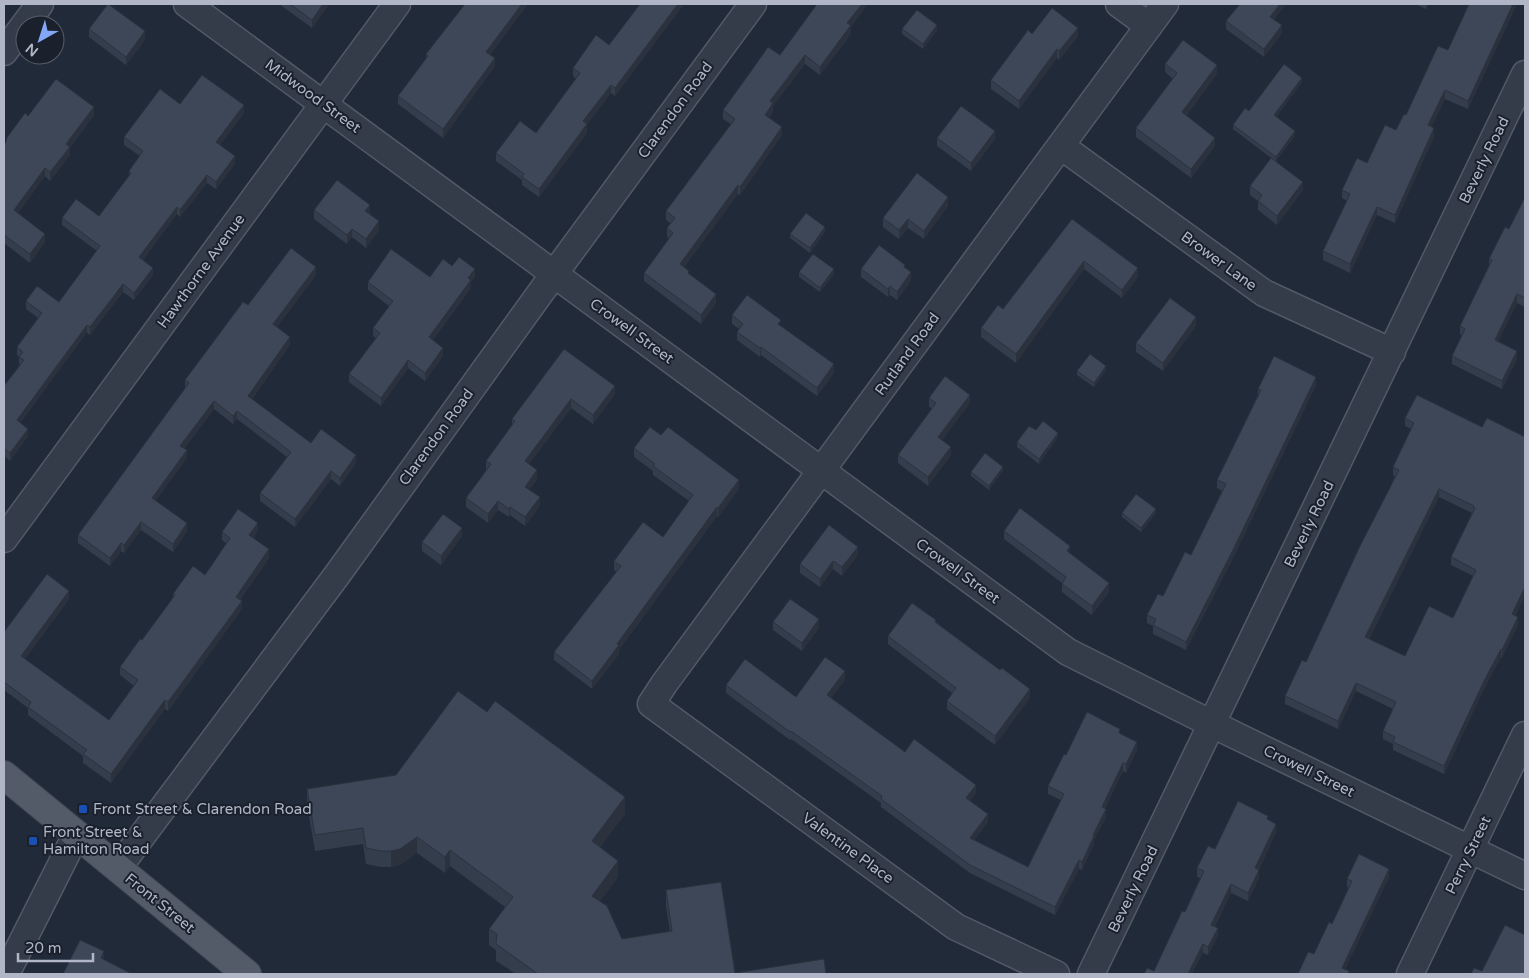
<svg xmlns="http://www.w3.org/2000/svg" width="1529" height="978" viewBox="0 0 1529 978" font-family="'Varela Round',sans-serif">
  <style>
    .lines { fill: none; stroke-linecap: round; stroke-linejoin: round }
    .street-casing { stroke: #535967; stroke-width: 29 }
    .primary-casing { stroke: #3e4552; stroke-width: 30 }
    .street { stroke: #353c49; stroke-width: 26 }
    .primary { stroke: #535b69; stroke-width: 28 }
    .wall { fill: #343d4c; fill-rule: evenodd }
    .shaded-wall { fill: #2b323e }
    .building { fill: #3d4758; stroke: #2b323e; fill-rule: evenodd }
    .transit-dot { fill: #1a4fb4; stroke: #1a212d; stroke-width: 2 }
    .labels { text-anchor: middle; stroke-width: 4; stroke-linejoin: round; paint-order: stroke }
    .street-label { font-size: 15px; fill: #b0b6c5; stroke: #1a212d }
    .poi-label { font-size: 15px; fill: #b0b6c5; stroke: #1a212d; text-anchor: start }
  </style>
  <rect width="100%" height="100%" fill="#212a38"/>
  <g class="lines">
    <defs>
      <path id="street" d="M187,4L1068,652L1212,724L1525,876
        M1119,4L1149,26
        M4,52L40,4
        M1061,146L1264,293L1392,352
        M4,539L397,4
        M118,868L337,575L554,274L753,4
        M6,974L76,835
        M1056,974L956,927L651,704L664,684L1165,4
        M1091,974L1525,74
        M1410,974L1525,735"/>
      <path id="primary" d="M4,775L247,974"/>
    </defs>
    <use href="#street" class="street-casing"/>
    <use href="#primary" class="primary-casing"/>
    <use href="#street" class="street"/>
    <use href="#primary" class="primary"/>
  </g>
  <path class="wall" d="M279,4H329L312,28Z
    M528,4L490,55L495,66L443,138L398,104V96L426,60V54Z
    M640,4H684L615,96L611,93L587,124V133L539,197L522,185V180L496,161V153L536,133L576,79L573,76V68L609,45Z
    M1286,4L1274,19L1282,33L1264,57L1226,29V21Z
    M1415,4H1428L1426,9Z
    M1469,4H1517L1468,109L1445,99L1431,127L1434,137L1395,223L1377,215L1350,273L1323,260V251L1347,201L1342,198V190L1367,163L1396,130L1448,50Z
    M851,27V34L820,75L805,64L773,106V112L769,118L782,135L740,195L738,194L684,267L689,274L716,303L701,324L644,281V273L669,238L667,237V228L671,224L666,220V211L731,124L723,119V110L780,55Z
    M89,29L145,40L126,65L89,37Z
    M902,29L937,30L923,49L902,34Z
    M1032,34L1078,36L1059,60L1057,58L1019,109L991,89V80Z
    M1165,64L1217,74L1186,116L1215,146L1191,178L1136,137V128L1173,79L1165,72Z
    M1302,82L1276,117L1295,136L1276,161L1303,190L1277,225L1258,210V201L1250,195V186L1271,158L1233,129V125L1249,111Z
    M180,104L244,113L220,145L235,164L216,189L207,183L180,217L177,214L143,260L153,275L134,300L123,292L90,335L87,332L20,423L28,436L10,461L4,456V386L20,365L19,364V357L17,355V347L38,318L26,309V301L59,302L97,251L62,225V218L99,216L129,177V171L140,156L124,145V137Z
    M94,115L70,148V155L50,181L45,176L18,213L45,242L30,263L4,243V145L6,142V139L28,116Z
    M937,138L995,139L971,171L937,146Z
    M1525,197V307L1517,303L1498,342L1517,359L1502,389L1452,364V356L1462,335L1460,334V326L1489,265V259L1509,229Z
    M948,206L924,239L908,228L899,239L883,227V218Z
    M314,210L370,213L379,230L366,248L352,237L347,244L314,219Z
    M1072,219L1138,277L1122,298L1084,269L1016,363L981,337V328L1003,309Z
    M825,232L810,253L790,238V234Z
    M452,266L475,277L471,281V288L433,340L443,356L425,381L408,368L381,406L349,382V374L376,338L373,336V328L389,306L368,290V282L430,277Z
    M905,268L911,281L897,300L890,295L888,297L861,277V269Z
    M799,272L834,274L820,292L799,277Z
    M316,275L277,327L290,345L252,399L311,443L356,463L340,486L331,479L295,527L260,501V493L287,457L237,419L233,424L214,409L184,449L187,458L155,501L187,531L173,552L141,530L124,553L121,551L110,566L78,543V535L185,388V380L248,305Z
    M732,315L781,326L834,373L817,396L761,355L760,357L737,340V332L739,329L732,324Z
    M1196,326L1163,371L1136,352V343Z
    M564,349L615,394L593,424L571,408L529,464L537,479L529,490L540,506L525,526L510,515L509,517L498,510L488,523L466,507V498L487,470L486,469V461L512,425V419Z
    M1106,370L1094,387L1077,375V371Z
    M1316,385L1234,556L1186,650L1153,634V626L1147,623V615L1163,596L1191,555L1222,491L1217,488V480L1258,395V389Z
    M929,398L970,403L942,440L951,455L928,486L898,463V455L932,409L929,406Z
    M1405,418L1482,427L1525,437V595L1515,616L1518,625L1502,658L1501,657L1485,687L1444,774L1393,750V744L1383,739V731L1393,709L1356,691L1338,729L1285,704V696L1306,662L1395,476L1393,475V467L1411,429L1405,426ZM1439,497L1472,513L1451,557V565L1473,576L1453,618L1405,656L1369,639Z
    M1036,430L1058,437L1039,464L1017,447V442Z
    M661,435L739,489L718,517L717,516L619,650V654L592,689L554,660V652L617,572L614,570V561L663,537L689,501L653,475V471L634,457V448Z
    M1003,471L989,490L971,476V472Z
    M1122,513H1156L1141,532L1122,517Z
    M258,531L253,538L269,558L240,600L242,609L168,711L165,709L111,783L83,763V756L28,715V708L4,690V632L69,599L25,659L109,720L134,686L120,675V667L142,640L173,598V594L205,575L227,544L222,540V532Z
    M1004,531L1070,553L1109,592L1092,615L1062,592V583L1004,539Z
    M462,536L441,565L422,551V542Z
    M858,555L842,576L833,569L820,587L800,573V564Z
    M773,622L819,628L802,651L773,630Z
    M936,622L1030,698L995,745L947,709V701L952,693L888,644V636Z
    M845,680L831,698L905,752L976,793L970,801L988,822L974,840L1028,867L1061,800L1048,794V786L1066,755L1120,733L1137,750L1126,773L1123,771L1105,808L1106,817L1094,840V844L1082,870L1079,869L1055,915L970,873L881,807V803L791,739L790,740L726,693V685L796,697Z
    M307,789L625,814L600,847L618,877L600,901L622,939L670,932L666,906V890L735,973L826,974H516L496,961V950L489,945V929L505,907L450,866L445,873L417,853L400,865L391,867H381L366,864L363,844L315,851L307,805Z
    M1268,820L1276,832L1259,870V878L1248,901L1231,893L1215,926L1218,936L1208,955L1203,953L1154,971L1185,912L1200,878L1197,877V868L1215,849Z
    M1389,877L1345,969L1349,974L1314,954L1332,924L1349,888L1347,887V879Z"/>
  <path class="shaded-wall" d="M323,4H329L312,28V20Z
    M522,4H528L486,60V52Z
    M678,4H684L615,96V88Z
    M862,4H868L851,27V34L820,75V67L847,23Z
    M1280,4H1286L1270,25V17Z
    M1513,4H1517L1468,109V101Z
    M937,25V30L923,49V44Z
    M1282,25V33L1264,57V49Z
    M1078,28V36L1059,60V51Z
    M145,31V40L126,65V57Z
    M1057,49V58L1019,109V101Z
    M805,55V64L773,106V112L765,123V115L770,101Z
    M495,58V66L443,138V129Z
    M1217,65V74L1182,121V112Z
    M1302,78V82L1274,120V115Z
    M611,85V93L583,130V121Z
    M1445,90V99L1428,134V125Z
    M244,105V113L216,150V142Z
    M94,107V115L70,148V155L50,181V172L66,144Z
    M587,124V133L539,197V189Z
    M782,127V135L740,195V187Z
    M1434,128V137L1395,223V215Z
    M995,131V139L971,171V163Z
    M1295,131V136L1276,161V157Z
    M1215,138V146L1191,178V169Z
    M235,156V164L216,189V182Z
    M45,168V176L14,219V210Z
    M207,175V183L180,217V210Z
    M1303,182V190L1277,225V216Z
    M738,185V194L680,273V264Z
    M948,197V206L924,239V231Z
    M370,205V213L365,219V211Z
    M177,207V214L139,265V257Z
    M1377,207V215L1350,273V264Z
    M908,219V228L899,239V230Z
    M379,221V230L366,248V239Z
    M825,227V232L810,253V248Z
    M352,229V237L347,244V235Z
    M45,234V242L30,263V254Z
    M1084,261V269L1016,363V354Z
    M316,267V275L273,332V324Z
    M153,268V275L134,300V293Z
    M1138,268V277L1122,298V290Z
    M475,269V277L471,281V288L429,345V337L468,278Z
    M834,269V274L820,292V288Z
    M911,272V281L897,300V292Z
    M123,284V292L90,335V327Z
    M890,286V295L888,297V289Z
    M716,294V303L701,324V315Z
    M1517,294V303L1495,349V340Z
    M1196,317V326L1163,371V363Z
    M87,325V332L17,428V420Z
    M290,337V345L248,404V396Z
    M761,347V355L760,357V348Z
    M443,348V356L425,381V373Z
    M1517,351V359L1502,389V381Z
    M408,360V368L381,406V398Z
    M834,364V373L817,396V388Z
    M1106,366V370L1094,387V383Z
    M1316,377V385L1234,556L1186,650V642Z
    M615,386V394L593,424V415Z
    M970,395V403L938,446V437Z
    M571,399V408L525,470V461Z
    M214,401V409L180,454V446Z
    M237,411V419L233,424V416Z
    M28,429V436L10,461V453Z
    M1058,433V437L1039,464V459Z
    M951,447V455L928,486V477Z
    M187,450V458L152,506V498Z
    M356,455V463L340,486V478Z
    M1003,467V471L989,490V486Z
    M537,470V479L525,495V487Z
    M331,471V479L295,527V519Z
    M739,480V489L718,517V508Z
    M1439,489V497L1365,646V637Z
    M540,497V506L525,526V517Z
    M498,501V510L488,523V514Z
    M510,507V515L509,517V509Z
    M717,507V516L619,650V654L592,689V681L617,644Z
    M1156,509V513L1141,532V528Z
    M141,522V530L124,553V545Z
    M187,523V531L173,552V544Z
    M258,523V531L249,544V535Z
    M462,528V536L441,565V556Z
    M121,543V551L110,566V558Z
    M1070,546V554L1067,551Z
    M858,547V555L842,576V567Z
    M269,549V558L236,605V597Z
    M833,561V569L820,587V579Z
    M1109,583V592L1092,615V606Z
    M1525,587V595L1512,622V614Z
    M69,591V599L21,664V656Z
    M242,601V609L168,711V702Z
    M1518,617V625L1502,658V650Z
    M819,619V628L802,651V643Z
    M1501,649V657L1485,687L1444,774V766L1485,679Z
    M845,671V680L827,704V695Z
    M1356,683V691L1338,729V721Z
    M1030,689V698L995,745V736Z
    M165,700V709L111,783V774Z
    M1137,742V750L1126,773V764Z
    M1123,763V771L1102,815V807Z
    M976,785V793L966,806V798Z
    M625,797V814L592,857V841Z
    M1106,809V817L1094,840V844L1082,870V862L1093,835Z
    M988,814V822L970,846V838Z
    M1276,824V832L1256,876L1259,870V878L1248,901V893L1255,868Z
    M417,837V853L400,865L391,867V851Z
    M450,850V866L445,873V857Z
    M1079,860V869L1055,915V907Z
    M618,861V877L592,912V896Z
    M1389,869V877L1343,974L1342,968Z
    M1231,884V893L1211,933V925Z
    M1218,928V936L1208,955V947Z
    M1203,944V953L1192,974H1188Z
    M104,951V960L101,967V958Z"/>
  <path class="building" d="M108,4L145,31L126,57L89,29Z
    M290,4H323L312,20Z
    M465,4H522L486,52L495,58L443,129L398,96L428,56L426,54Z
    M640,4H678L615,88L611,85L583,121L587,124L539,189L522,177L524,174L496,153L520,121L536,133L580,73L573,68L596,35L609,45Z
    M817,4H862L847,23L851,25L820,67L805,55L770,101L773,103L765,115L782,127L740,187L738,185L680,264L689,271L688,273L716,294L701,315L644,273L673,233L667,228L675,218L666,211L735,119L723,110L749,74L768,47L780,55Z
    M1240,4H1280L1270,17L1282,25L1264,49L1226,21Z
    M1469,4H1513L1468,101L1445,90L1428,125L1434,128L1395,215L1377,207L1350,264L1323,251L1350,194L1342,190L1357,158L1367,163L1385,125L1396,130L1404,114L1406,115L1438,46L1448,50Z
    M1052,8L1078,28L1059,51L1057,49L1019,101L991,80L1028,30L1032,34Z
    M917,10L937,25L923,44L902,29Z
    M1183,40L1217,65L1182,112L1215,138L1191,169L1136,128L1177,73L1165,64Z
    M1284,64L1302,78L1274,115L1295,131L1276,157L1233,125L1245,108L1249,111Z
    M202,75L244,105L216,142L235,156L216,182L207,175L180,210L177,207L139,257L153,268L134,293L123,284L90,327L87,325L17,420L28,429L10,453L4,448V386L24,360L19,357L23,352L17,347L42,313L26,301L37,286L59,302L100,246L62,218L76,199L99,216L131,173L129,171L143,151L124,137L160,89L180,104Z
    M56,79L94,107L66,144L70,147L50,172L45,168L14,210L45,234L30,254L4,235V145L7,140L6,139L25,113L28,116Z
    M961,106L995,131L971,163L937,138Z
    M1271,158L1303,182L1277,216L1258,201L1262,195L1250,186Z
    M917,173L948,197L924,231L908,219L899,230L883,218Z
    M337,180L370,205L365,211L379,221L366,239L352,229L347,235L314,210Z
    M1525,197V298L1517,294L1495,340L1517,351L1502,381L1452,356L1465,329L1460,326L1492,260L1489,259L1505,227L1509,229Z
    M806,213L825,227L810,248L790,234Z
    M1072,219L1138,268L1122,290L1084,261L1016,354L981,328L998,305L1003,309Z
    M879,245L905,265L904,267L911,272L897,292L890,286L888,289L861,269Z
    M291,248L316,267L273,324L290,337L248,396L311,443L321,429L356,455L340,478L331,471L295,519L260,493L291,452L237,411L233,416L214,401L180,446L187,450L152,498L187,523L173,544L141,522L124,545L121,543L110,558L78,535L189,383L185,380L243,302L248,305Z
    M391,249L430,277L443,259L452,266L459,257L475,269L468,278L471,280L429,337L443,348L425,373L408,360L381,398L349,374L380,333L373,328L393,301L368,282Z
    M813,254L834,269L820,288L799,272Z
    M747,295L781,320L778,324L834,364L817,388L761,347L760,348L737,332L743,324L732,315Z
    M1170,298L1196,317L1163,363L1136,343Z
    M564,349L615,386L593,415L571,399L525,461L537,470L525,487L540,497L525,517L510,507L509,509L498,501L488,514L466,498L491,464L486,461L515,421L512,419Z
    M1090,354L1106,366L1094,383L1077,371Z
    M1274,356L1316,377L1234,548L1186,642L1153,625L1156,619L1147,615L1158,594L1163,596L1185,552L1191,555L1226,484L1217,480L1261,390L1258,389Z
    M945,376L970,395L938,437L951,447L928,477L898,455L936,403L929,398Z
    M1417,395L1482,427L1487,418L1525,437V587L1512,614L1518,617L1502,650L1501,649L1485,679L1444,766L1393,742L1395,737L1383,731L1396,702L1356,683L1338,721L1285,696L1302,660L1306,662L1360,546L1399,470L1393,467L1414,423L1405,418ZM1439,489L1474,506L1473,507L1475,508L1451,557L1476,570L1453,618L1429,606L1405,656L1365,637Z
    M1043,421L1058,433L1039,459L1017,442L1029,426L1036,430Z
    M650,427L661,435L668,427L739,480L718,508L717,507L617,644L619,645L592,681L554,652L621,566L614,561L643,522L663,537L693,495L653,466L655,464L634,448Z
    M985,453L1003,467L989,486L971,472Z
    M1136,494L1156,509L1141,528L1122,513Z
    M1020,508L1070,546L1067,551L1109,583L1092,606L1062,584L1066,577L1004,531Z
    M238,509L258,523L249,535L269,549L236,597L242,601L168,702L165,700L111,774L83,754L87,750L28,707L31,702L4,682V632L47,574L69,591L21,656L109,720L138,680L120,667L140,639L142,640L175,595L173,594L193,566L205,575L230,538L222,532Z
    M443,514L462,528L441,556L422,542Z
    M829,525L858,547L842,567L833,561L820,579L800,564Z
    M790,599L819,619L802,643L773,622Z
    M912,603L936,620L935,622L1000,670L1002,668L1030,689L995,736L947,701L956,688L888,636Z
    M825,657L845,671L827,695L905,752L914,739L976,785L966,798L988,814L970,838L1028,867L1064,794L1048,786L1064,754L1066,755L1087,712L1120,729L1119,733L1137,742L1126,764L1123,763L1102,807L1106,809L1093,835L1094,836L1082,862L1079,860L1055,907L970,865L881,799L882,796L791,731L790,732L726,685L745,659L796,697Z
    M458,691L487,712L495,701L625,797L592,841L618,861L592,896L607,906L622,939L672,931L666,890L721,882L735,973L824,959L826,974H538L496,944L497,934L489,929L513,897L450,850L445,857L417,837L400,849L391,851H381L366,848L363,828L315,835L307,789L396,775Z
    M1238,801L1268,816L1267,819L1276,824L1255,868L1259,870L1248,893L1231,884L1211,925L1218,928L1208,947L1203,944L1188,974H1144L1147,968L1154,971L1182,911L1185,912L1204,871L1197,868L1208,846L1215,849Z
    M1359,854L1389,869L1342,968L1349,971L1348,974H1298L1308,952L1314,954L1329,922L1332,924L1352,881L1347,879Z
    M1505,925L1525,935V974H1471L1474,968L1482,971Z
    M80,940L104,951L101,958L132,974H63Z"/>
  <g class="transit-dot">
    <rect x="78" y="804" width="10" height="10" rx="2.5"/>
    <rect x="28" y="836" width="10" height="10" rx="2.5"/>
  </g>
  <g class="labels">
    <g class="street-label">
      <text transform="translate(313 96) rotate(36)" y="5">Midwood Street</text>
      <text transform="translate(675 110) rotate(-54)" y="5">Clarendon Road</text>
      <text transform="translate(1484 160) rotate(-64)" y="5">Beverly Road</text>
      <text transform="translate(1219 261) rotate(36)" y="5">Brower Lane</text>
      <text transform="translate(201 271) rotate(-54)" y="5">Hawthorne Avenue</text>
      <text transform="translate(632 331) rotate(36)" y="5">Crowell Street</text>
      <text transform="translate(907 354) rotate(-54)" y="5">Rutland Road</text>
      <text transform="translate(436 437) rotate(-54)" y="5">Clarendon Road</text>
      <text transform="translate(1309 524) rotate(-64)" y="5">Beverly Road</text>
      <text transform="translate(958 571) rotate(36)" y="5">Crowell Street</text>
      <text transform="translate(1309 771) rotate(26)" y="5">Crowell Street</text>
      <text transform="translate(848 848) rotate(36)" y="5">Valentine Place</text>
      <text transform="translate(1468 855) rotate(-64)" y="5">Perry Street</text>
      <text transform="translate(1133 889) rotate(-64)" y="5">Beverly Road</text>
      <text transform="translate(160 903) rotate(39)" y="5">Front Street</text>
    </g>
    <g class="poi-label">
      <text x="93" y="814">Front Street &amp; Clarendon Road</text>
      <text x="43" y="837">Front Street &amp;<tspan x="43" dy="17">Hamilton Road</tspan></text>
    </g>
  </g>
  <rect width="1529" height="978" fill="none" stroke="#b0b6c5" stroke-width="10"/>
  <g transform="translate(40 40) rotate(219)"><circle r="24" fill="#1a212d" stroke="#565d6a"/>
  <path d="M0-4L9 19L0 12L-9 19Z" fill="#84a8f6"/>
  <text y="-8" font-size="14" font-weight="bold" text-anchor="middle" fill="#b0b6c5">N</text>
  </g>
  <path d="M18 953v8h75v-8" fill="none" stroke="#b0b6c5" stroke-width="2.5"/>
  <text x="25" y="953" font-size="15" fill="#b0b6c5" stroke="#1a212d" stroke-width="4" paint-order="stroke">20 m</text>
</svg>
